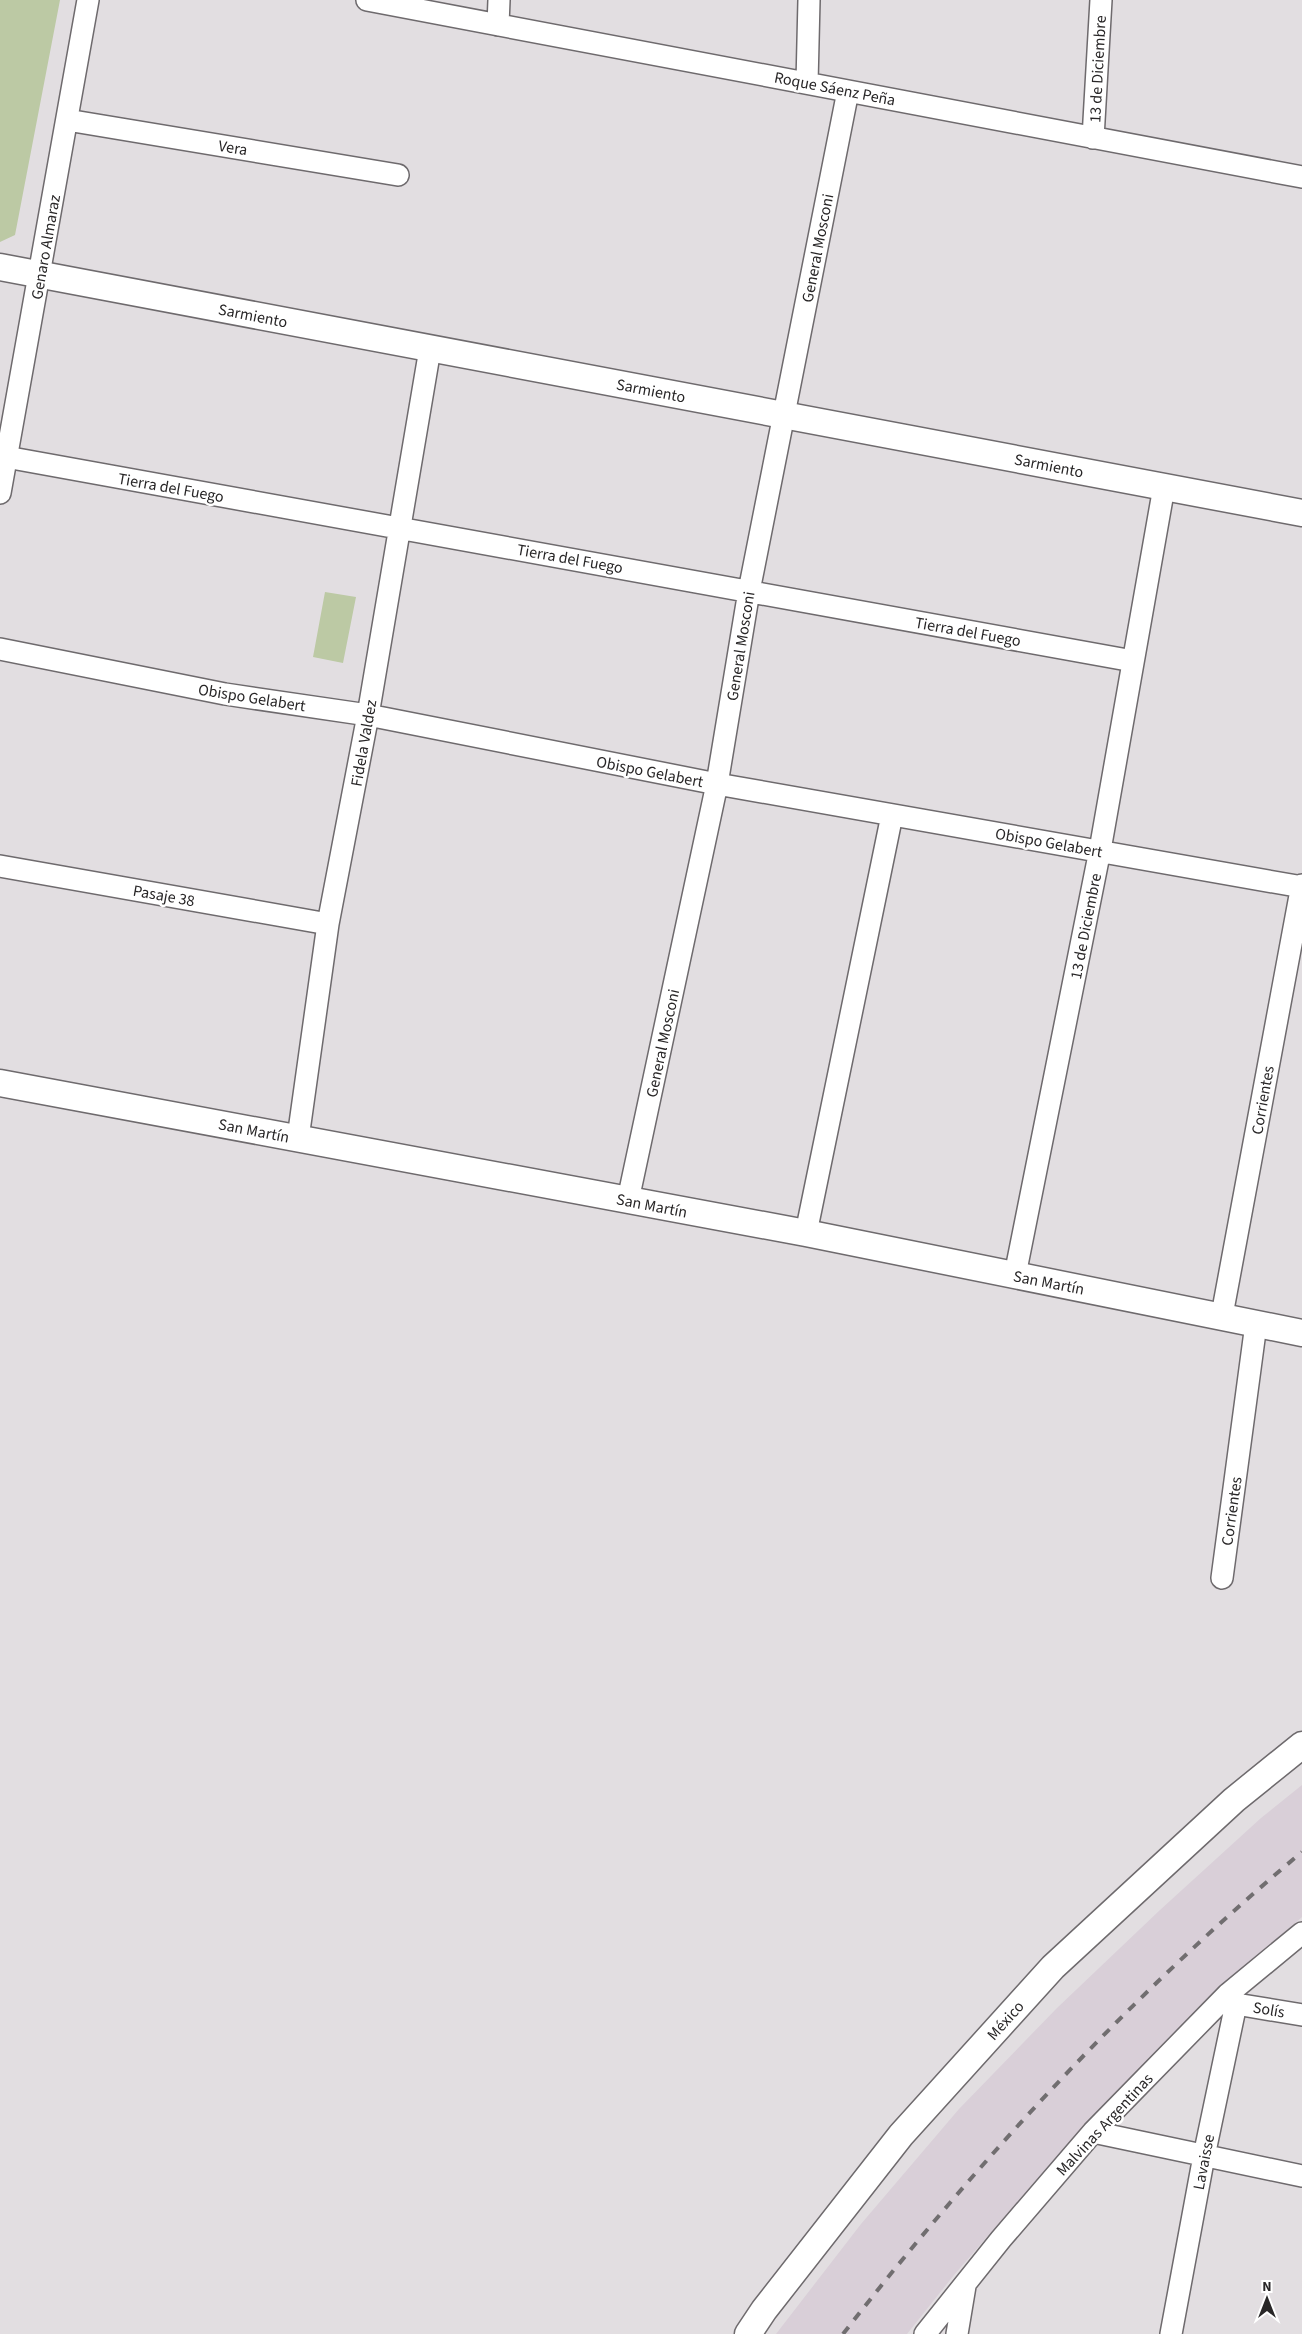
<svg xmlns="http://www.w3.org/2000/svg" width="1302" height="2334" viewBox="0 0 1302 2334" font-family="'Source Sans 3',sans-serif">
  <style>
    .built { fill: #d9cfd8 }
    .green { fill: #bcc9a4 }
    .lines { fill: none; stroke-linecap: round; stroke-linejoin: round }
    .minor-casing { stroke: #6e6a6d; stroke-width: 24 }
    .tertiary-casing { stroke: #6e6a6d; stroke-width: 29 }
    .minor { stroke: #fff; stroke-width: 21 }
    .tertiary { stroke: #fff; stroke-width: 26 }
    .rail { stroke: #716e70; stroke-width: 4; stroke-dasharray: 9 9; stroke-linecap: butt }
    .labels { text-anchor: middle; stroke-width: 5; stroke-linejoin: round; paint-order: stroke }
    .street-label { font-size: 16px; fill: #282627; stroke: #fff }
  </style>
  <rect width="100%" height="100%" fill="#e2dee1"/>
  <path class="built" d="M1302,1785V1917L1254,1959L1119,2091L1047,2168L954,2275L907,2334H776L861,2224L959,2109L1057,2008L1160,1910L1261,1818Z"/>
  <path class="green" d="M0,0H60L15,235L0,242Z
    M325,592L356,597L343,663L313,657Z"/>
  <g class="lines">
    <defs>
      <path id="minor" d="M367,0L1302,177
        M498,25L499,0
        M807,83L809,0
        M67,120L398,175
        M1093,138L1101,0
        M6,457L1133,661
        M0,493L88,0
        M0,649L225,694L368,715L717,784L1302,887
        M0,866L328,924
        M298,1138L328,924L368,715L430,349
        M628,1200L717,784L749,591L848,91
        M806,1233L892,815
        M1015,1275L1100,850L1164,487
        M1222,1315L1302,885
        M1222,1578L1256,1324
        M1236,2004L1302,2015
        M1093,2132L1302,2176
        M925,2334L1001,2239L1093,2132L1228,1994L1302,1933
        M957,2334L965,2286
        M1171,2334L1204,2156L1236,2004L1228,1994"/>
      <path id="tertiary" d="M0,267L1302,513
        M0,1083L806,1233L1302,1333
        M748,2334L764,2310L901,2135L1053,1967L1234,1800L1302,1745"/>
    </defs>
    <use href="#minor" class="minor-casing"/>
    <use href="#tertiary" class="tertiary-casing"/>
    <use href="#minor" class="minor"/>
    <use href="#tertiary" class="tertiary"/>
    <path class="rail" d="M843,2334C980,2158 1131,1995 1302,1852"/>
  </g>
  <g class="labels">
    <g class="street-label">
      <text transform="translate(1097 69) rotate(-87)" y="6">13 de Diciembre</text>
      <text transform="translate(835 88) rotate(11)" y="6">Roque Sáenz Peña</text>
      <text transform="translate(233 147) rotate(9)" y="6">Vera</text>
      <text transform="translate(45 247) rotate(-80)" y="6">Genaro Almaraz</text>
      <text transform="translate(817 248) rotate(-79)" y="6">General Mosconi</text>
      <text transform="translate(253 315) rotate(11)" y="6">Sarmiento</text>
      <text transform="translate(651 390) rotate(11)" y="6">Sarmiento</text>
      <text transform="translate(1049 465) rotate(11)" y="6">Sarmiento</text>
      <text transform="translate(171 487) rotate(10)" y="6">Tierra del Fuego</text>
      <text transform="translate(570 558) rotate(10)" y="6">Tierra del Fuego</text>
      <text transform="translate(968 631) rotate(10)" y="6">Tierra del Fuego</text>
      <text transform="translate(740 646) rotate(-81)" y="6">General Mosconi</text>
      <text transform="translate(252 697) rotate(9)" y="6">Obispo Gelabert</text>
      <text transform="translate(363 743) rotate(-80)" y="6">Fidela Valdez</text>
      <text transform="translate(650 771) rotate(11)" y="6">Obispo Gelabert</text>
      <text transform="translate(1049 842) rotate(10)" y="6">Obispo Gelabert</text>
      <text transform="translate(164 895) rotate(10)" y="6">Pasaje 38</text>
      <text transform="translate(1085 926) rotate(-79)" y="6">13 de Diciembre</text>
      <text transform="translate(662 1043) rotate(-78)" y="6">General Mosconi</text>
      <text transform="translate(1262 1100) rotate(-80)" y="6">Corrientes</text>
      <text transform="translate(254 1130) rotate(11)" y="6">San Martín</text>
      <text transform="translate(652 1205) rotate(11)" y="6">San Martín</text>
      <text transform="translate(1049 1282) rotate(11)" y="6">San Martín</text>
      <text transform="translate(1231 1511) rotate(-82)" y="6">Corrientes</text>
      <text transform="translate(1269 2009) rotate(10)" y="6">Solís</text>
      <text transform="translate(1005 2020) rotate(-48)" y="6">México</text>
      <text transform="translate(1104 2124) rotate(-47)" y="6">Malvinas Argentinas</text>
      <text transform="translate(1203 2162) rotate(-79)" y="6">Lavaisse</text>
    </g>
  </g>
  <g transform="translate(1267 2299)" stroke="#ffffff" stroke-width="4" paint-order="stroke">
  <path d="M0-4L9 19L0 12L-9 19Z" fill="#282627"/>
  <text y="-8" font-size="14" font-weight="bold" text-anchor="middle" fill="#282627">N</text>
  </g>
</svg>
